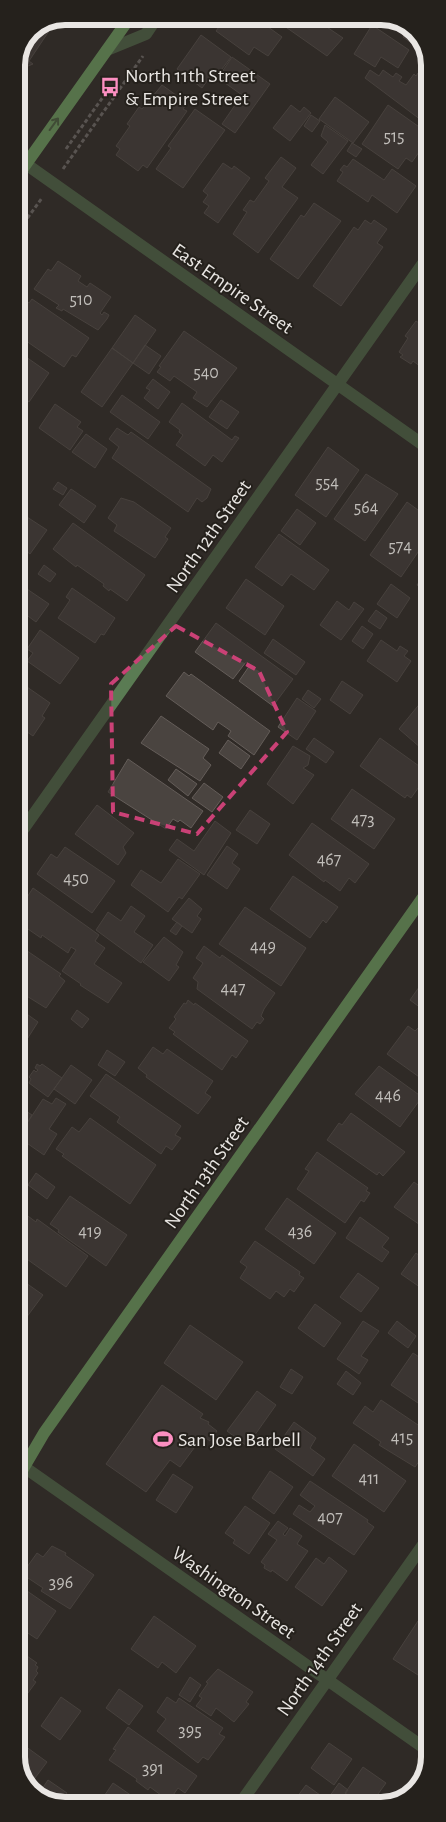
<svg xmlns="http://www.w3.org/2000/svg" width="446" height="1822" viewBox="0 0 446 1822" font-family="'Alegreya Sans',sans-serif">
  <style>
    .building { fill: #4a4440; stroke: #645d59 }
    .lines { fill: none; stroke-linecap: round; stroke-linejoin: round }
    .path { stroke: #8a8683; stroke-width: 3; stroke-dasharray: 4 2.5; stroke-linecap: butt }
    .minor { stroke: #5a7b53; stroke-width: 12 }
    .major { stroke: #86ca76; stroke-width: 12 }
    .oneway { stroke: #567649 }
    .marked { fill: none; stroke: #ca4176; stroke-width: 4; stroke-dasharray: 10 6; stroke-linejoin: round }
    .labels { text-anchor: middle; stroke-width: 4; stroke-linejoin: round; paint-order: stroke }
    .number-label { font-size: 18px; fill: #c1beba }
    .poi-label { font-size: 20px; fill: #e9e6e3; stroke: #25211c; text-anchor: start }
    .street-label { font-size: 20px; fill: #e9e6e3; stroke: #25211c }
    .rim { fill: none; stroke: #e9e6e3; stroke-width: 6 }
  </style>
  <rect width="100%" height="100%" fill="#2f2a26"/>
  <path class="building" d="M227,16H253L282,37L268,56L254,47L249,55L216,31Z
    M270,16L306,17L310,19L312,17L343,38L327,56Z
    M57,19L29,61L33,64L16,71V64L31,30Z
    M372,25L409,50L398,68L381,57L375,67L354,54Z
    M410,27L413,28L426,50L424,52L403,37Z
    M201,35L231,57L216,77L212,74L202,88L177,69Z
    M232,57L270,84L235,133L222,124L242,95L218,78Z
    M370,70L379,76L383,70L393,77L396,73L402,77L399,81L406,85L414,74L416,76L418,73L429,81V126L365,78Z
    M162,85L187,103L183,109L187,111L147,168L143,165L138,171L116,155L120,149L116,146L130,126L127,124L139,107L142,109Z
    M335,97L369,122L353,143L319,119Z
    M291,105L300,112L304,107L311,113L290,141L273,128Z
    M388,105L425,131L418,142L424,145L412,162L406,158L398,169L362,144Z
    M195,109L225,130L183,188L156,169L171,148L168,146Z
    M311,115L320,121L312,132L304,126Z
    M325,125L348,141L323,174L311,165L328,142L321,136Z
    M352,143L362,149L356,157L347,151Z
    M281,157L296,168L282,187L298,198L258,253L233,234L247,212L243,210L250,200L254,202L269,181L265,178Z
    M353,159L384,180L392,169L416,186L397,213L372,195L368,202L337,181L343,172L340,170L344,165L347,167Z
    M223,163L232,169L234,166L250,178L218,223L204,213L209,206L203,202L208,195L203,191Z
    M314,203L341,221L298,279L270,259L301,215L304,217Z
    M365,220L371,224L374,220L387,229L377,243L383,247L341,306L313,286L354,227L358,230Z
    M58,261L81,276L78,281L87,287L90,283L111,297L100,313L102,315L104,312L109,315L107,319L98,330L63,309L62,311L56,308L59,305L34,289L48,269L51,271Z
    M24,299L29,303L32,299L89,338L76,357L72,355L64,367L16,334V309Z
    M429,310V373L413,361L411,364L400,357L403,355L399,352L408,338L405,336L416,321L419,323Z
    M135,315L156,330L133,363L112,348Z
    M184,331L237,368L207,407L193,398L197,392L174,376L170,381L157,372L161,367L159,366Z
    M145,345L161,356L149,374L133,363Z
    M112,348L133,363L102,407L81,392Z
    M16,350L49,373L29,402L16,393Z
    M153,379L170,392L158,409L144,398L150,390L146,388Z
    M122,395L160,422L148,439L110,412Z
    M221,400L239,412L227,429L209,417Z
    M182,403L232,440L235,436L239,438L222,462L213,455L205,466L176,445L183,435L179,432L180,430L169,422Z
    M55,404L81,422L77,427L83,431L70,450L39,428Z
    M117,428L128,435L131,432L211,489L207,498L202,502L197,498L188,512L112,458L119,447L109,439Z
    M86,434L107,449L95,468L72,452Z
    M328,447L359,470L326,517L295,495Z
    M366,474L398,494L365,541L334,519Z
    M58,482L67,488L63,495L53,489Z
    M71,489L96,506L84,523L59,505Z
    M121,498L134,502L171,528L165,537L168,539L155,558L114,531L117,525L108,518Z
    M407,502L429,518V536L401,577L370,555Z
    M297,509L316,523L300,545L281,531Z
    M27,517L47,530L30,554L17,544L16,532Z
    M73,523L145,575L127,601L110,589L109,591L103,586L104,584L77,565L76,567L53,549Z
    M279,534L329,570L314,590L291,574L282,586L255,567Z
    M44,565L56,574L50,582L38,574Z
    M429,568V593L417,585Z
    M246,579L284,606L265,635L226,608Z
    M391,584L410,598L397,618L377,604Z
    M24,587L49,604L36,622L17,608V598Z
    M72,588L115,618L104,635L101,634L95,643L58,618L70,600L66,597Z
    M337,601L349,610L354,602L364,609L341,640L320,625Z
    M376,610L387,618L380,629L368,621Z
    M216,623L293,679L273,706L239,681L250,665L246,662L233,679L195,652Z
    M362,626L373,634L363,649L352,641Z
    M40,630L79,658L60,684L27,661L33,653L27,649Z
    M273,639L305,662L296,675L264,653Z
    M381,640L397,651L400,646L408,651L404,656L411,661L397,682L367,661Z
    M429,670V685L422,680Z
    M184,672L189,676L191,674L270,731L254,755L228,736L231,731L218,722L213,730L166,696Z
    M17,680L50,703L42,716L45,718L33,736L17,725Z
    M342,681L363,695L350,714L330,700Z
    M308,690L321,699L314,708L302,699Z
    M297,698L316,711L297,740L278,727Z
    M422,701L429,706V755L399,729Z
    M161,716L209,749L203,758L211,765L200,781L141,743Z
    M314,738L334,752L326,763L306,749Z
    M380,738L426,771L423,775L426,777L411,798L407,795L405,798L360,766Z
    M228,740L250,756L241,769L219,753Z
    M293,746L310,756L308,765L303,768L314,775L293,804L267,784Z
    M128,759L203,811L191,828L180,820L178,822L173,819L166,829L108,792Z
    M176,769L197,784L188,796L168,780Z
    M204,783L223,797L212,812L192,798Z
    M352,789L395,819L374,849L331,819Z
    M97,805L134,833L123,847L126,853L118,865L75,834Z
    M250,810L270,824L257,844L236,830Z
    M215,821L231,833L204,875L169,850L177,839L194,851Z
    M312,823L369,864L355,883L349,878L340,891L325,880L324,882L289,855Z
    M227,846L238,854L232,863L240,869L227,889L207,875Z
    M65,847L115,881L92,913L37,874L51,854L57,858Z
    M178,859L200,874L182,899L179,897L168,912L131,885L141,870L161,883Z
    M293,876L338,907L326,923L323,920L310,938L270,909Z
    M33,888L99,935L95,941L105,948L94,964L122,983L108,1003L80,985L81,984L62,971L76,950L71,947L68,953L42,935L41,938L25,927L27,924L17,918L24,906L22,905Z
    M189,898L202,909L197,916L201,919L192,933L172,919Z
    M131,906L145,916L134,932L153,945L141,963L96,930L108,912L121,921Z
    M245,907L306,948L281,986L219,944Z
    M177,922L182,926L176,935L170,931Z
    M164,937L183,952L176,965L179,967L169,981L143,962Z
    M17,944L61,974L59,976L65,981L46,1008L17,990Z
    M204,946L220,958L222,955L275,993L264,1009L261,1016L264,1019L260,1024L257,1022L252,1029L197,989L198,982L193,978L203,963L196,958Z
    M429,973V1014L410,1000Z
    M188,1000L194,1005L195,1003L248,1041L236,1058L232,1055L222,1070L173,1034L175,1032L169,1028L176,1019L174,1017L184,1003L186,1004Z
    M17,1007L38,1022L17,1055Z
    M77,1010L89,1019L82,1028L71,1019Z
    M408,1026L415,1031L418,1028L429,1036V1084L387,1054Z
    M153,1047L163,1054L167,1049L213,1081L205,1093L211,1097L198,1114L146,1077L147,1075L138,1068Z
    M107,1050L125,1062L115,1076L98,1065Z
    M37,1064L40,1066L42,1064L62,1078L48,1097L29,1083L31,1079L29,1077L34,1070L36,1072L38,1070L35,1068Z
    M71,1065L92,1080L75,1104L54,1089Z
    M379,1066L422,1097L400,1127L355,1094Z
    M106,1074L181,1126L175,1135L181,1138L172,1150L166,1146L161,1154L117,1122L120,1117L90,1096Z
    M56,1098L66,1104L49,1129L57,1134L44,1155L18,1137L43,1099L52,1104Z
    M17,1105L32,1115L18,1137H17Z
    M351,1113L405,1152L383,1176L379,1172L377,1175L327,1140L339,1123L342,1125Z
    M90,1118L156,1165L130,1204L62,1156L64,1154L56,1149L72,1127L79,1132Z
    M317,1152L368,1188L366,1191L370,1193L364,1202L361,1200L345,1223L297,1189L309,1171L305,1169Z
    M36,1173L55,1187L47,1199L28,1185Z
    M414,1182L429,1193V1224L426,1229L394,1207Z
    M70,1196L127,1235L106,1266L58,1232L59,1230L50,1224Z
    M287,1198L336,1233L314,1264L265,1229Z
    M17,1208L36,1222L37,1219L88,1256L66,1287L17,1252Z
    M360,1217L389,1238L382,1247L389,1252L382,1262L346,1238Z
    M255,1241L300,1272L299,1275L304,1278L294,1292L290,1289L284,1297L276,1291L270,1299L240,1278L247,1267L240,1262Z
    M416,1253L429,1263L430,1289L427,1292L401,1274Z
    M358,1273L379,1288L361,1312L340,1297Z
    M17,1276L28,1281L26,1283L43,1295L26,1318L17,1312Z
    M315,1304L341,1323L324,1347L298,1328Z
    M363,1321L379,1331L361,1356L368,1360L359,1374L337,1359Z
    M397,1321L416,1336L408,1348L388,1333Z
    M190,1325L243,1362L216,1400L164,1363Z
    M17,1338L25,1344L17,1358Z
    M413,1353L430,1364V1411L391,1385Z
    M291,1369L303,1377L292,1394L280,1387Z
    M346,1371L361,1383L353,1395L337,1384Z
    M162,1385L203,1414L200,1418L209,1422L208,1424L217,1431L210,1441L203,1436L180,1467L170,1460L146,1492L106,1464Z
    M257,1391L276,1405L247,1446L227,1431Z
    M381,1400L430,1433V1446L415,1467L379,1445L381,1442L353,1423L365,1406L373,1412Z
    M294,1422L316,1438L310,1448L325,1459L313,1476L275,1449Z
    M354,1444L406,1481L384,1512L332,1476Z
    M270,1471L293,1487L274,1514L252,1498Z
    M173,1474L193,1487L176,1513L156,1500Z
    M310,1481L368,1520L367,1522L374,1527L354,1555L293,1514L299,1505L310,1512L315,1506L300,1495Z
    M245,1506L270,1523L249,1554L233,1543L235,1540L225,1533Z
    M278,1521L288,1528L283,1534L285,1536L290,1528L302,1536L297,1544L308,1551L287,1581L272,1570L271,1572L264,1568L265,1565L261,1562L277,1540L268,1534Z
    M52,1546L66,1553L65,1555L94,1575L70,1609L41,1591L43,1588L22,1574L37,1553L43,1557Z
    M329,1557L347,1571L322,1606L295,1587L316,1558L324,1564Z
    M17,1584L56,1611L37,1639L17,1626Z
    M154,1616L196,1646L176,1673L162,1662L158,1668L131,1649Z
    M418,1621L430,1629V1674L422,1669L418,1675L393,1659Z
    M17,1649L37,1663L35,1665L38,1667L36,1671L38,1673L33,1680L36,1682L25,1697L22,1698L17,1695Z
    M218,1669L253,1692L246,1702L249,1704L234,1722L216,1708L211,1716L196,1706L202,1698L199,1696L208,1683L206,1682Z
    M190,1677L201,1685L190,1702L179,1695Z
    M119,1689L143,1706L129,1725L106,1708Z
    M61,1697L81,1711L60,1740L41,1726Z
    M167,1697L176,1703L179,1698L223,1728L219,1734L225,1737L208,1760L203,1757L198,1763L157,1731L166,1719L157,1712Z
    M128,1727L197,1776L185,1793L178,1788L169,1801L150,1787L148,1790L136,1781L137,1779L109,1760L116,1750L113,1749Z
    M329,1743L352,1759L334,1785L311,1768Z
    M25,1746L47,1762L29,1786L17,1767V1757Z
    M363,1767L386,1783L370,1805H363L345,1793Z
    M48,1780L67,1793L59,1805L40,1792Z
    M113,1783L119,1787L145,1805H98Z
    M339,1783L348,1790L337,1805H333L327,1800Z
    M306,1785L327,1800L333,1805H299L294,1801Z
    M398,1791L405,1796L388,1805Z"/>
  <g class="lines">
    <path class="path" d="M66,149L108,90
      M63,169L143,56
      M16,234L42,198"/>
    <path class="minor" d="M107,50L146,34L158,16
      M16,157L429,449
      M17,838L429,255
      M17,1462L430,1752
      M239,1805L430,1535"/>
    <path class="major" d="M16,178L131,16
      M17,1479L44,1433L429,889"/>
  </g>
  <defs><path id="oneway-shaft" d="M-6 0H5M1.5-3L5.5 0L1.5 3" fill="none" stroke-width="1.6" stroke-linecap="round" stroke-linejoin="round" transform="scale(1.25)"/></defs>
  <use class="oneway" href="#oneway-shaft" transform="translate(54 124) rotate(-54)"/>
  <path d="M0 0H446V1822H0ZM176,626L259,671L287,732L197,834L113,812L111,684Z" fill="#2f2a26" fill-opacity=".55" fill-rule="evenodd"/>
  <path class="marked" d="M176,626L259,671L287,732L197,834L113,812L111,684Z"/>
  <defs>
    <symbol id="bus-bare" viewBox="-9 -9 18 18"><path d="M-5-6H5V4H4V6H2V4H-2V6H-4V4H-5ZM-3.5-4V0h7V-4ZM-3.5 1.2v1.5H-2V1.2ZM2 1.2v1.5H3.5V1.2Z" fill="#fc8fc1" stroke="#25211c" stroke-width="2.5" paint-order="stroke"/></symbol>
    <symbol id="stadium-bare" viewBox="-9 -9 18 18"><path d="M0-5a6.5 5 0 1 0 0 10a6.5 5 0 1 0 0-10ZM-3.5-1.8h7v3.6h-7Z" fill="#fc8fc1" stroke="#25211c" stroke-width="2.5" paint-order="stroke"/></symbol>
  </defs>
  <g fill-rule="evenodd">
    <use href="#bus-bare" x="96" y="73" width="28" height="28"/>
    <use href="#stadium-bare" x="149" y="1425" width="28" height="28"/>
  </g>
  <g class="labels">
    <g class="number-label">
      <text x="394" y="142">515</text>
      <text x="81" y="305">510</text>
      <text x="206" y="378">540</text>
      <text x="327" y="488">554</text>
      <text x="366" y="513">564</text>
      <text x="400" y="552">574</text>
      <text x="363" y="825">473</text>
      <text x="329" y="865">467</text>
      <text x="76" y="884">450</text>
      <text x="263" y="952">449</text>
      <text x="233" y="994">447</text>
      <text x="388" y="1101">446</text>
      <text x="90" y="1237">419</text>
      <text x="300" y="1237">436</text>
      <text x="402" y="1443">415</text>
      <text x="369" y="1484">411</text>
      <text x="330" y="1523">407</text>
      <text x="61" y="1588">396</text>
      <text x="190" y="1736">395</text>
      <text x="153" y="1774">391</text>
    </g>
    <g class="poi-label">
      <text x="125" y="82">North 11th Street<tspan x="125" dy="23">&amp; Empire Street</tspan></text>
      <text x="178" y="1446">San Jose Barbell</text>
    </g>
    <g class="street-label">
      <text transform="translate(233 288) rotate(35)" y="7">East Empire Street</text>
      <text transform="translate(208 536) rotate(-55)" y="7">North 12th Street</text>
      <text transform="translate(206 1172) rotate(-55)" y="7">North 13th Street</text>
      <text transform="translate(234 1592) rotate(35)" y="7">Washington Street</text>
      <text transform="translate(319 1659) rotate(-55)" y="7">North 14th Street</text>
    </g>
  </g>
  <path d="M0 0H446V1822H0ZM65 25H381A40 40 0 0 1 421 65V1757A40 40 0 0 1 381 1797H65A40 40 0 0 1 25 1757V65A40 40 0 0 1 65 25Z" fill="#25211c" fill-rule="evenodd"/>
  <path class="rim" d="M65 25H381A40 40 0 0 1 421 65V1757A40 40 0 0 1 381 1797H65A40 40 0 0 1 25 1757V65A40 40 0 0 1 65 25Z"/>
</svg>
